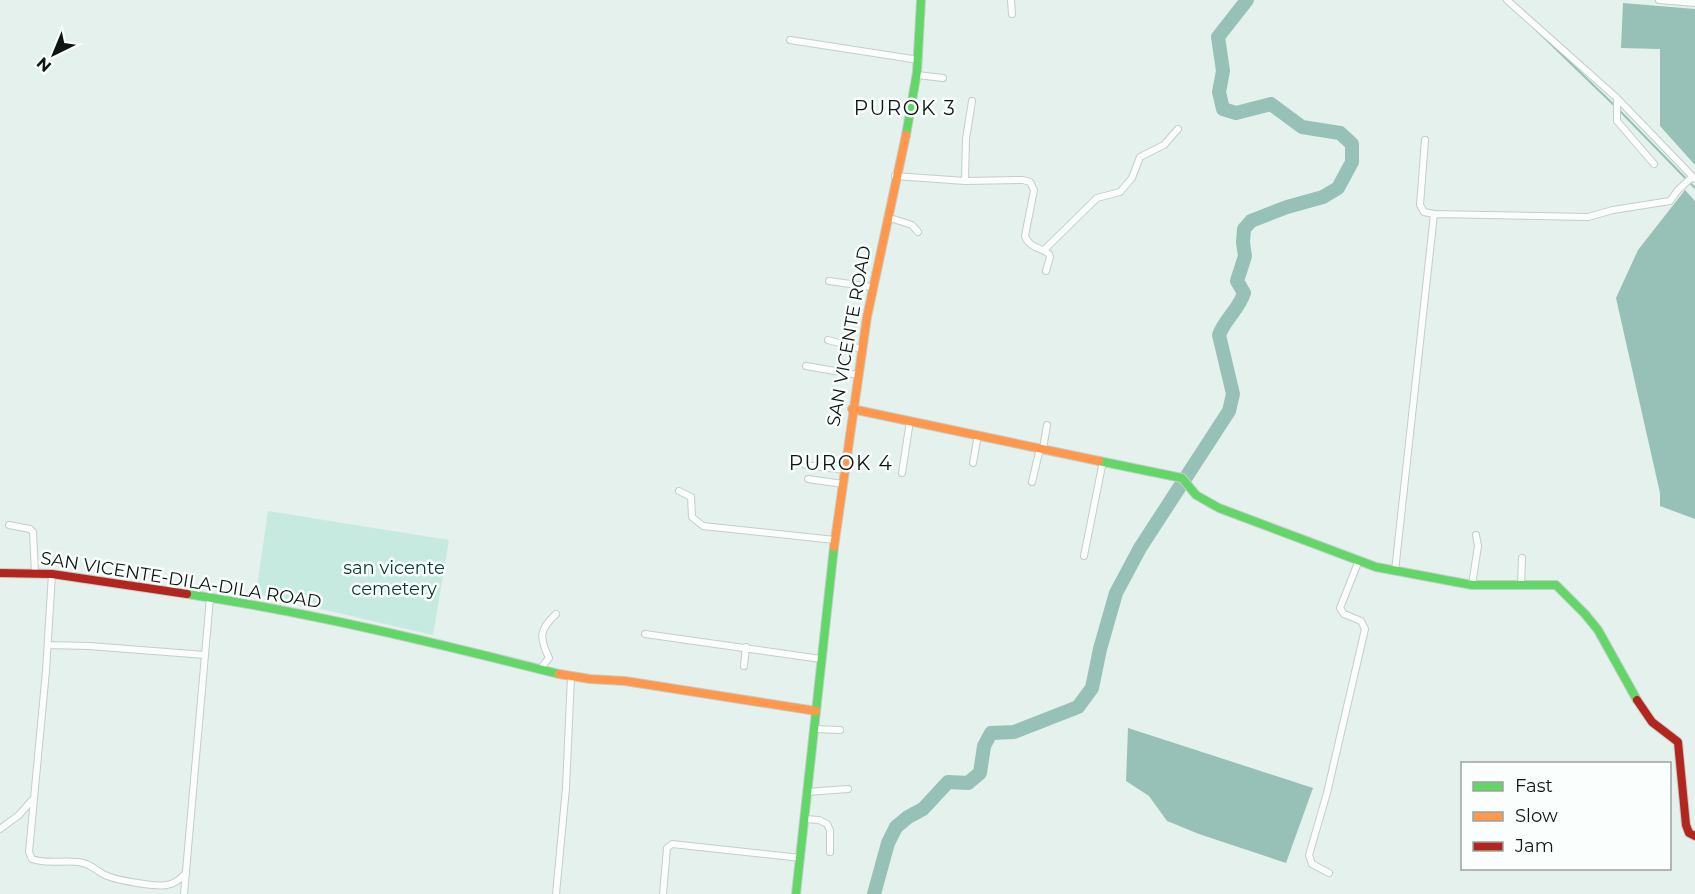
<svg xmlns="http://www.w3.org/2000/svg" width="1695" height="894" viewBox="0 0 1695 894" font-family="Montserrat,sans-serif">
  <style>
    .green { fill: #c7eae0 }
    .water { fill: #97c1b6 }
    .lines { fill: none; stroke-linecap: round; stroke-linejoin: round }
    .stream { stroke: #97c1b6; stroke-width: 2 }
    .river { stroke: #97c1b6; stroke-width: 14 }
    .street-casing { stroke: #c3ceca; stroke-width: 8 }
    .fast-casing { stroke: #c3ceca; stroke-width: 10 }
    .slow-casing { stroke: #c3ceca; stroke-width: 10 }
    .jam-casing { stroke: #c3ceca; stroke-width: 10 }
    .street { stroke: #fbfdfc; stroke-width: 6 }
    .fast { stroke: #63d668; stroke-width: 8 }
    .slow { stroke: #ff974d; stroke-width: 8 }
    .jam { stroke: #b3261e; stroke-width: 8 }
    .labels { text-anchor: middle; stroke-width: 5; stroke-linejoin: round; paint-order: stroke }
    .street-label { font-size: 18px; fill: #0e1614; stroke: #fafffd }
    .park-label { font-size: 18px; fill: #063a30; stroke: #fafffd }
    .neighbourhood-label { font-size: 20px; letter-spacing: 1.5px; fill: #0e1614; stroke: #fafffd }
  </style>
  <rect width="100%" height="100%" fill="#e4f1ed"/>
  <path class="green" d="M268,511L449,540L433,635L256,594Z"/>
  <path class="water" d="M1623,3L1695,9V165L1660,126V49L1621,48Z
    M1685,190L1695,201V519L1660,506V493L1616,298L1638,250Z
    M1128,728L1313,788L1286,863L1199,834L1167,821L1149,796L1126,781Z"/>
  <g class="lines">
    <path class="stream" d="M1529,23L1616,107
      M1620,111L1695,188"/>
    <path class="river" d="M874,894L888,843L896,827L908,817L923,809L948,782L968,783L980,773L984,746L991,733L1014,732L1078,707L1092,688L1100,649L1116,593L1140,548L1229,411L1233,394L1219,335C1225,319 1239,309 1244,293L1237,281L1245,256L1243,242L1244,229L1251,221L1287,207L1323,197L1338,188L1352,162V144L1340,133L1302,127L1271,104L1236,113L1223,109L1219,92L1223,71L1218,37L1247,0"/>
    <defs>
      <path id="street" d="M1011,0L1012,14
        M1507,0L1617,98L1695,179
        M1659,0L1695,3
        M790,40L919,60
        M917,75L943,78
        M1617,98V121L1654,164
        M1425,140L1420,205L1424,212L1434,214
        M895,176L965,181L1023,180L1030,182L1034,190L1025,236C1029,248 1040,247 1049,254L1050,257L1046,271
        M965,181L966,139L972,101
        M887,217L912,225L918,232
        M1044,250L1097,198L1120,192L1132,178L1140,157L1164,145L1178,129
        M829,281L872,287
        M828,340L862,349
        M806,366L858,375
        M1043,449L1047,425
        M973,463L978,435
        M805,465L845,470
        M902,473L910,421
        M808,479L843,484
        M1032,482L1040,448
        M679,491L691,497L692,517L703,526L835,540
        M9,525L30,529L33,532L35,573
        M1084,556L1103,461
        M1395,571L1434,214L1588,217L1613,210L1670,201L1678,190L1692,177
        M52,574L46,671L29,852L32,859C48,865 66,859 83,863C91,865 96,870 103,874C113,880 155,887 167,885C175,884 181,878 186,873
        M1472,585L1478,546L1476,535
        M1521,585L1522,558
        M645,634L821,659
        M48,645L89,646L205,655
        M744,666L746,647
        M540,669L549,658C539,637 539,630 556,614
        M814,729L840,730
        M807,792L848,789
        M804,819L819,820L827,824L830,830V852
        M0,829L19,815L33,799
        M1329,873L1312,864L1309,855L1327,793L1365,629L1361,621L1344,614L1340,608L1359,560
        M184,894L210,598
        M556,894L566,788L571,676
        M663,894L667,848L672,844L801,858"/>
      <path id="fast" d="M906,135L917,72L921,0
        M1099,461L1182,478L1196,495L1219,508L1376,567L1472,585H1556L1585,614L1598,630L1637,700
        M187,594C313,613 436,643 559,674
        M796,894L834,547"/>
      <path id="slow" d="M852,409L1099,461
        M834,547L867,317L906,135
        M559,674L590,679L625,681L816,711"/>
      <path id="jam" d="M0,573L52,574L187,594
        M1637,700L1652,722L1678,742L1686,825L1689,833L1695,836"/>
    </defs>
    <use href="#street" class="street-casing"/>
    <use href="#fast" class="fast-casing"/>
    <use href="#slow" class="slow-casing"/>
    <use href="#jam" class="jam-casing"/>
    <use href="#street" class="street"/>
    <use href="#fast" class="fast"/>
    <use href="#slow" class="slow"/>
    <use href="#jam" class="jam"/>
  </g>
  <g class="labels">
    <g class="street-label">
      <text transform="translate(849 336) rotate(-80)" y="6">SAN VICENTE ROAD</text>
      <text transform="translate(181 580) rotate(9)" y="6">SAN VICENTE-DILA-DILA ROAD</text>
    </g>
    <g class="park-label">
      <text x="394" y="574">san vicente<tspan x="394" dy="21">cemetery</tspan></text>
    </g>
    <g class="neighbourhood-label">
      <text x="905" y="115">PUROK 3</text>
      <text x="841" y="470">PUROK 4</text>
    </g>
  </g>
  <rect x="1461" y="762" width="210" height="108" fill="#fafffd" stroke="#9ca2a0" stroke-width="1.5"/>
  <rect x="1473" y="782" width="30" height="9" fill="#63d668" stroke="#9ca2a0" stroke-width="1.5"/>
  <text x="1515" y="792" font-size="18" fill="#0e1614">Fast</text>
  <rect x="1473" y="812" width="30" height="9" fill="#ff974d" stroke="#9ca2a0" stroke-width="1.5"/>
  <text x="1515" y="822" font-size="18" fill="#0e1614">Slow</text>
  <rect x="1473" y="842" width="30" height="9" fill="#b3261e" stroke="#9ca2a0" stroke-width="1.5"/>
  <text x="1515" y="852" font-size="18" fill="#0e1614">Jam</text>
  <g transform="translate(54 54) rotate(223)" stroke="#fafffd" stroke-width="4.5" paint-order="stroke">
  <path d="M0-4.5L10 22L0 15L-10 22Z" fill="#0e1614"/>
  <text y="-9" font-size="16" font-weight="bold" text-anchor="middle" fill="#0e1614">N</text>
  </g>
</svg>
